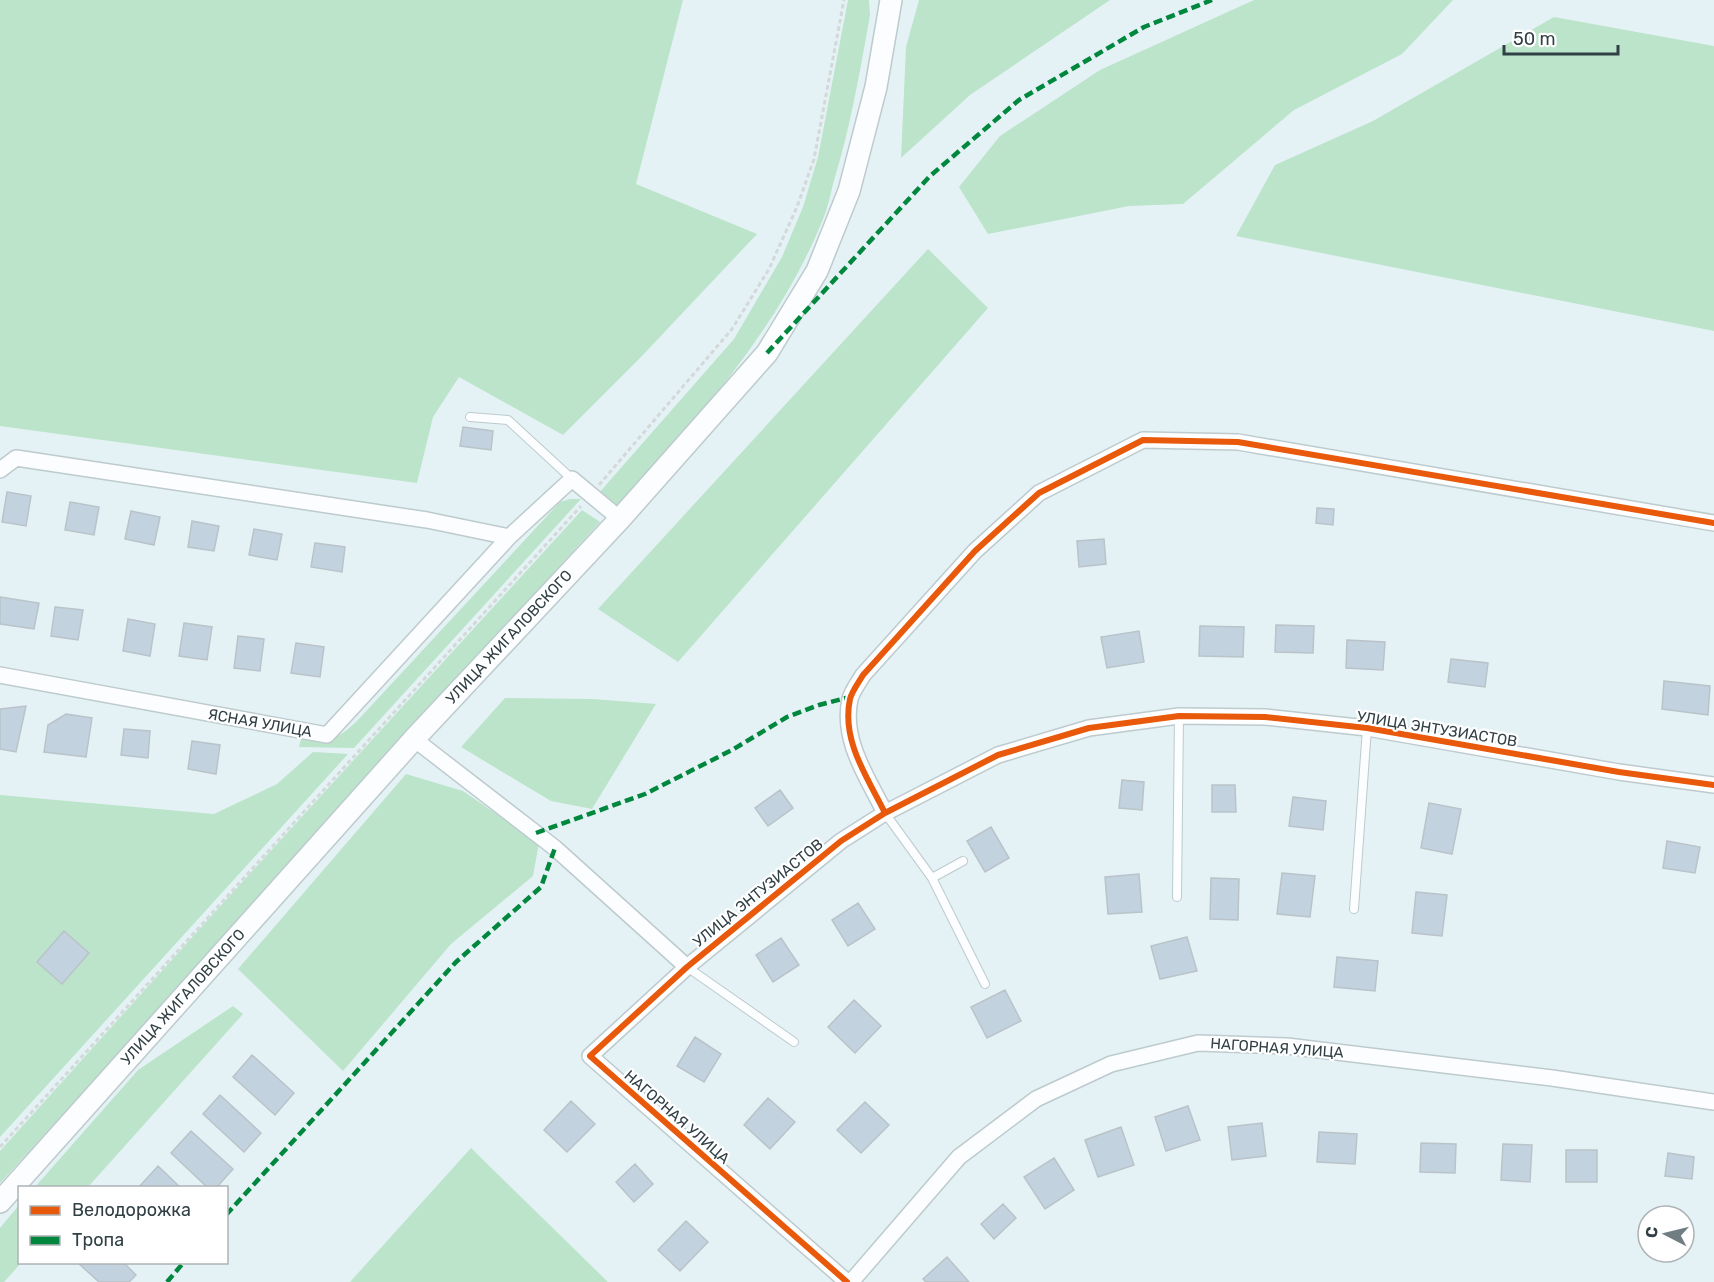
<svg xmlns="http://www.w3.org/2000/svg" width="1714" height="1282" viewBox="0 0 1714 1282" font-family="Rubik,sans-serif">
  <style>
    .green { fill: #bbe4ca }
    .building { fill: #c3d2df; stroke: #b9c3c9; stroke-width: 1.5 }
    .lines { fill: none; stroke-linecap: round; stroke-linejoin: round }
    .lane-casing { stroke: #bdcace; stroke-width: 10 }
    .street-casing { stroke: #bdcace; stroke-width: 18 }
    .secondary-casing { stroke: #bdcace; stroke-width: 24 }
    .path { stroke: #d3d8d9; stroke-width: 3; stroke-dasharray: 4.5 3; stroke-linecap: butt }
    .lane { stroke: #fbfdfe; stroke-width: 8 }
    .street { stroke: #fbfdfe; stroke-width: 15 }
    .secondary { stroke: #fbfdfe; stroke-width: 21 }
    .quiet { stroke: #00873e; stroke-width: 4.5; stroke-dasharray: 9 4.5; stroke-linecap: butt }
    .cycleway-casing { stroke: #fff; stroke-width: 10 }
    .cycleway { stroke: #e8590c; stroke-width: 6 }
    .labels { text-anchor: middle; stroke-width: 4.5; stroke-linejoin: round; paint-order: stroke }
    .street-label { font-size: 15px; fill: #314045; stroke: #fff }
  </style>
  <rect width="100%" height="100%" fill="#e5f2f5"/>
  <path class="green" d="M0,0H683L636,184L757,234L641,357L563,435L459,377L433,417L417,483L0,426Z
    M848,0H869L870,15C860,72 850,129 833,184C830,197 827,211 821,224C777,331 697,418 621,505L613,507L598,494L734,339L782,257L803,207L818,157Z
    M919,0H1110L970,95L901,158L906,47Z
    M1254,0H1453L1402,54L1294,110L1183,204L1129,206L988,234L959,187L1000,136L1100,70Z
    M1554,17L1714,46V331L1236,236L1275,165L1373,121Z
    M928,249L988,308L678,662L598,609Z
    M570,499H581L354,748L299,747L302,735C332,740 333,743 357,721L560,502Z
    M582,510L600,522L411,728L187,979L0,1183V1151L214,913Z
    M505,698L593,699L656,704L592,809L551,801L461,747Z
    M313,752L348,754L0,1137V795L214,814L277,784Z
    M406,774L463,791L539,843L533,876L451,944L343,1071L238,969Z
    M233,1006L243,1014L88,1187H35L138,1070Z
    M471,1148L608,1282H350Z
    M19,1205L20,1262L21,1263L4,1282H0V1228Z"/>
  <path class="building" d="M463,427L493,431L491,450L460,446Z
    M7,492L31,496L26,526L2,522Z
    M70,502L99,507L94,535L65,530Z
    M1317,508L1334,509L1333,525L1316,523Z
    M131,511L160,517L154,545L125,539Z
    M192,521L219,526L214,551L188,547Z
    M254,529L282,534L277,560L249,555Z
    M1104,539L1106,564L1079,567L1077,541Z
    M315,543L345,547L342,572L311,567Z
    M0,597L39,603L34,629L0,624Z
    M55,607L83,610L78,640L51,636Z
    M128,619L155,624L150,656L123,651Z
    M184,623L212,627L207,660L179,656Z
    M1276,625L1314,626L1313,653L1275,652Z
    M1200,626L1244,627L1243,657L1199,656Z
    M1139,631L1144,662L1107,668L1101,637Z
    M238,636L264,639L260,671L234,668Z
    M1347,640L1385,642L1383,670L1346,668Z
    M296,643L324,647L320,677L291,673Z
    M1451,659L1488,663L1485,687L1448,682Z
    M1664,681L1710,686L1708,715L1662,709Z
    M26,706L16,752L0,749V709Z
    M66,714L92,718L86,757L44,752L48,725Z
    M124,729L150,731L148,758L121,755Z
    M192,741L220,745L216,774L188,769Z
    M1122,780L1144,782L1142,810L1119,808Z
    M1212,785H1235L1236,812H1212Z
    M780,790L793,808L768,826L755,808Z
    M1293,797L1326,801L1323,830L1289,826Z
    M1429,803L1461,809L1452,854L1421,848Z
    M991,827L1009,858L985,872L967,841Z
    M1667,841L1700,847L1695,873L1663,868Z
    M1282,873L1315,876L1310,917L1277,914Z
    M1139,874L1142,912L1108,914L1105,877Z
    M1211,878L1239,879L1238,920L1210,919Z
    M1416,892L1447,895L1442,936L1412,933Z
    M858,903L875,929L848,946L832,920Z
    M64,931L89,953L62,984L37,962Z
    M1187,937L1197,971L1160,979L1151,946Z
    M781,938L799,965L773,982L756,955Z
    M1337,957L1378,961L1375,991L1334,987Z
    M1005,990L1021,1021L987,1038L971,1007Z
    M854,1000L881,1026L855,1053L828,1027Z
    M695,1037L721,1054L704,1082L677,1066Z
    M252,1055L294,1093L275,1115L233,1077Z
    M220,1095L261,1133L244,1152L203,1114Z
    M768,1098L795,1122L770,1149L744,1125Z
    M571,1101L595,1124L567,1152L544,1130Z
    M865,1102L889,1125L861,1153L837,1130Z
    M1188,1106L1200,1140L1166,1151L1155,1117Z
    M1262,1123L1266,1156L1232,1160L1228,1127Z
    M1121,1127L1134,1165L1098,1177L1085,1140Z
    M191,1131L233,1169L216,1188H208L171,1153Z
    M1319,1132L1357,1134L1355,1164L1317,1162Z
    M1421,1143L1456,1144L1455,1173L1420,1172Z
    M1503,1144L1532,1145L1530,1182L1501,1180Z
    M1566,1150H1597V1182H1566Z
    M1668,1153L1694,1157L1692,1179L1665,1176Z
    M1054,1158L1074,1190L1045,1209L1024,1177Z
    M635,1164L653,1184L634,1202L616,1182Z
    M158,1166L181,1188H138Z
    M1003,1204L1016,1218L994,1239L981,1224Z
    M686,1221L708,1242L680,1271L658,1250Z
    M947,1257L969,1282H926L923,1279Z
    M77,1262H123L136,1275L129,1282H99Z"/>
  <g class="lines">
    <defs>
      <path id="lane" d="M470,417L508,420L572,479
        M885,813L932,878L985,984
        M932,878L963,861
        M1177,897L1179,716
        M1354,909L1367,728
        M687,967L794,1042"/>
      <path id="street" d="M0,470L16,458L427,520L509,537
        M0,675L327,735L509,537L572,479L620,519
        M414,739L555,848L687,967
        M885,813C868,778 841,741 850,699C852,691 859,682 863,675L975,551L1039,493L1143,440L1238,442L1714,523
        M847,1282L590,1056L687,967L841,841L885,813L998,755L1089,728L1179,716L1265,717L1367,728L1619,772L1714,785
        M851,1282L959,1157L1036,1099L1111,1064L1198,1043L1287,1046L1552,1078L1714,1102"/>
      <path id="secondary" d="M0,1202L414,739L620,519L767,353L817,271L849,191L876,87L891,0"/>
    </defs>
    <use href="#lane" class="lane-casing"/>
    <use href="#street" class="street-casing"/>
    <use href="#secondary" class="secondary-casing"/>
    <path class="path" d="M599,485L732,329L769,269L797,207L814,159L844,0
      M0,1147L581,506"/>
    <use href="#lane" class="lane"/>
    <use href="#street" class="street"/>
    <use href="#secondary" class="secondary"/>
    <path class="quiet" d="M767,353L930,176L1019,100L1144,27L1212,0
      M536,833L645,794L732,750L787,717L819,705L850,697
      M226,1215L456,962L541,887L555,848
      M167,1282L184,1262"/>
    <defs>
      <path id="cycleway" d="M885,813C868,778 841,741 850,699C852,691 859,682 863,675L975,551L1039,493L1143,440L1238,442L1714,523
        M847,1282L590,1056L687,967L841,841L885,813L998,755L1089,728L1179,716L1265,717L1367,728L1619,772L1714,785"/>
    </defs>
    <use href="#cycleway" class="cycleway-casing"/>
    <use href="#cycleway" class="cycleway"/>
  </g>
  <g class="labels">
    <g class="street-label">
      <text transform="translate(509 637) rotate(-47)" y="5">УЛИЦА ЖИГАЛОВСКОГО</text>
      <text transform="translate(260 723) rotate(10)" y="5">ЯСНАЯ УЛИЦА</text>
      <text transform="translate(1437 729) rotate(9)" y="5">УЛИЦА ЭНТУЗИАСТОВ</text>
      <text transform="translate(758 893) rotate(-39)" y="5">УЛИЦА ЭНТУЗИАСТОВ</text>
      <text transform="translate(183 997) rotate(-48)" y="5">УЛИЦА ЖИГАЛОВСКОГО</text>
      <text transform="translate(1277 1048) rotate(4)" y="5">НАГОРНАЯ УЛИЦА</text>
      <text transform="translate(677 1117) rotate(41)" y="5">НАГОРНАЯ УЛИЦА</text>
    </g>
  </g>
  <rect x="18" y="1186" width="210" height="78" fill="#ffffff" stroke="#adb3b5" stroke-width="1.5"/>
  <rect x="30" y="1206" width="30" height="9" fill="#e8590c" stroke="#adb3b5" stroke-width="1.5"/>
  <text x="72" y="1216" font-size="18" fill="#314045">Велодорожка</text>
  <rect x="30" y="1236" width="30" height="9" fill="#00873e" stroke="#adb3b5" stroke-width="1.5"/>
  <text x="72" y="1246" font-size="18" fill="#314045">Тропа</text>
  <g transform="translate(1666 1234) rotate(277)"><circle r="28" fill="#ffffff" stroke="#adb3b5" stroke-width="1.5"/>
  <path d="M0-4.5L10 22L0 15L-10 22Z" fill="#707e83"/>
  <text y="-9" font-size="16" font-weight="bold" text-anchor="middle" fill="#314045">С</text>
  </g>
  <path d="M1504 45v9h114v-9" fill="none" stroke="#314045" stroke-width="3"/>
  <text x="1513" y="45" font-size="18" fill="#314045" stroke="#ffffff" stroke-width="4.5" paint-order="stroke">50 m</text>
</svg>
